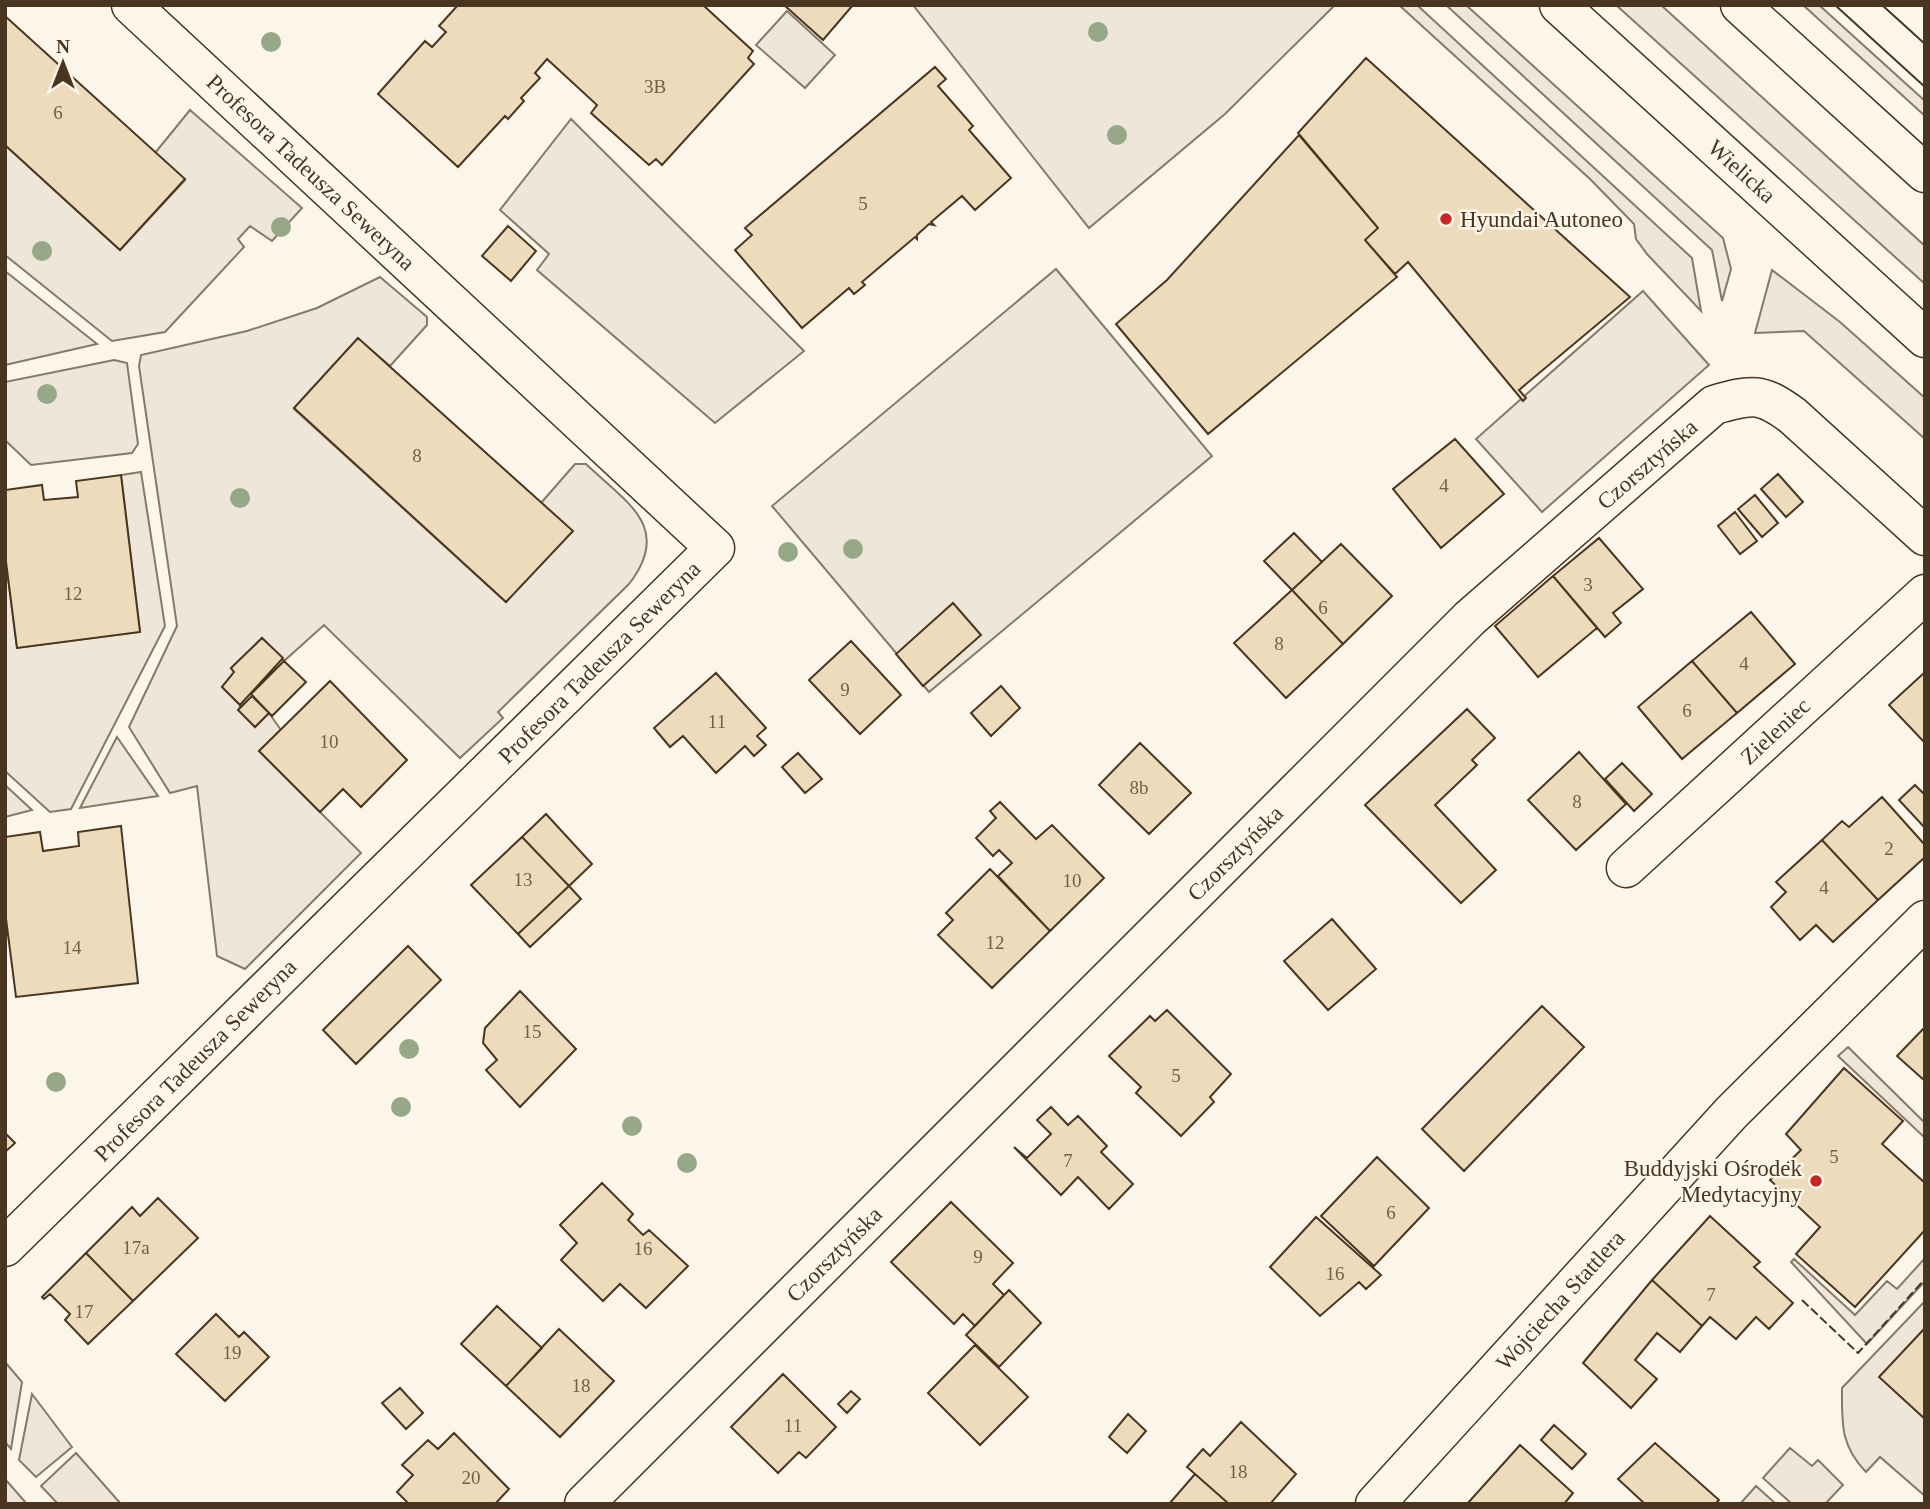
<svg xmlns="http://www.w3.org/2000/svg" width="1930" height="1509" viewBox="0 0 1930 1509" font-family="'Times New Roman',serif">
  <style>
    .green { fill: #ede6d9; stroke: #887966; stroke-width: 2 }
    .parking { fill: #ede7d9; stroke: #887966; stroke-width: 2 }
    .building { fill: #ecdcbc; stroke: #4a3520; stroke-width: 2 }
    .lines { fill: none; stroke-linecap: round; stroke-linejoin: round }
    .minor-casing { stroke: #4a3520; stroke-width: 41 }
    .major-casing { stroke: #4a3520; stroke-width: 41 }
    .minor { stroke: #fbf6e9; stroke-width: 38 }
    .major { stroke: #fbf6e9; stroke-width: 38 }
    .tram { stroke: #4a3520; stroke-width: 2 }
    .fence { stroke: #4a3520; stroke-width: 2; stroke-dasharray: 9 3.5; stroke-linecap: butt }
    .tree { fill: #96a887 }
    .poi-dot { fill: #c62828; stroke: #fbf6e9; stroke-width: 2.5 }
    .labels { text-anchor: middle; stroke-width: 5; stroke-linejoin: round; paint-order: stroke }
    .number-label { font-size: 19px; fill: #725f47 }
    .street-label { font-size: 23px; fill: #4a3520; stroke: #fbf6e9 }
    .poi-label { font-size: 23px; fill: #4a3520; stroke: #fbf6e9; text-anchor: start }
  </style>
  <rect width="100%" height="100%" fill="#fbf6e9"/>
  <path class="green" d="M913,5H1335L1225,114L1089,228Z
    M1399,5H1417L1692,258L1701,311L1647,254L1636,239L1634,224L1590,179Z
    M1446,5H1466L1723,238L1731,269L1722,301L1712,250Z
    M1616,5H1661L1925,246V284Z
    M1803,5H1819L1925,101V116Z
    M190,110L302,208L272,241L250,226L238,239L244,247L165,332L112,341L5,255V145L120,250L185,180L155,153Z
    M571,119L804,351L715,423L537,270L549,254L500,210Z
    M1772,270L1840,322L1925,398V439L1804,331L1755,333Z
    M5,271L97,344L5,365Z
    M380,277L427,317V325L390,366L358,339L294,409L506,602L572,531L541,503L575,464H586C627,503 673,527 629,584L498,712L503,718L460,758L324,625L284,661L262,638L231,668L234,672L222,687L240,705L239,710L255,727L269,713L281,730L259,751L361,853L245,969L217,956L197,786L170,793L129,727L177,626L139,366L141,355L247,331L317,308Z
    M114,360L127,363L138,444L132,453L31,465L5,440V382Z
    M141,472L165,626L71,809L50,812L5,771V554L17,648L140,632L121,475Z
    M117,737L158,796L80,808Z
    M5,785L32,810L5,817Z
    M1848,1047L1925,1123V1138L1838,1056Z
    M1925,1258V1281L1867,1344L1791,1262L1794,1259L1855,1315L1887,1281L1897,1289Z
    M1925,1301V1328L1880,1377L1925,1419V1496L1880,1457L1866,1472C1840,1445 1842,1423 1842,1388Z
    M5,1362L22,1382L11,1449L5,1442Z
    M32,1394L72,1447L36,1477L19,1460Z
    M1790,1448L1812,1466L1818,1460L1843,1485L1825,1504H1792L1763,1478Z
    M76,1453L121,1504H58L41,1486Z
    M5,1479L27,1504H5Z
    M1756,1486L1776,1504H1740Z"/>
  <path class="parking" d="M787,11L835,55L805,88L756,45Z
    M1056,269L1212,456L929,692L772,506Z
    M1643,291L1709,365L1542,512L1476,439Z"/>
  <path class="building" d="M458,5H703L753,51L748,58L754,64L662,165L656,159L649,165L591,113L597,105L547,59L535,73L540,78L521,98L524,101L508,119L505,116L458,167L378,94L425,41L432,47L446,32L439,26Z
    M784,5H853L823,40Z
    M5,16L185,179L120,250L5,145Z
    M1366,58L1630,297L1519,390L1526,398L1523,401L1408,262L1395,274L1365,240L1378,228L1298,133Z
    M935,67L946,79L938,86L973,126L969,130L1011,178L975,210L962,196L931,222L934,225L929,224L917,235V239L915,237L862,282L865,285L854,294L849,288L802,328L735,250L752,235L745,228Z
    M1299,135L1378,228L1365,240L1397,277L1208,434L1116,324L1167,280Z
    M508,226L536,251L511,281L482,256Z
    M358,338L573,531L506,602L294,408Z
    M1455,439L1504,494L1441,548L1393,489Z
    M1778,474L1803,502L1786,517L1761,489Z
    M121,475L140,632L17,648L5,554V490L42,485L44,500L78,497L76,481Z
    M1755,495L1778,523L1762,537L1738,509Z
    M1735,512L1757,541L1740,554L1718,526Z
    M1294,533L1322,562L1292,590L1264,561Z
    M1599,538L1643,589L1613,613L1621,623L1605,637L1553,576Z
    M1341,544L1392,596L1343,644L1292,590Z
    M1553,576L1597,628L1538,677L1495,626Z
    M1292,590L1343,644L1286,698L1234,643Z
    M953,603L981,635L923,686L896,654Z
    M1751,612L1795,664L1737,713L1692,661Z
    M262,638L283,658L240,705L222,687L234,672L231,668Z
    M851,641L901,695L860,734L809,680Z
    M284,661L306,682L272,716L251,694Z
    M1692,661L1737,713L1682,759L1638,707Z
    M1925,672V743L1889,705Z
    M716,673L766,728L757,736L766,745L754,756L745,746L716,773L683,736L670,747L654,728Z
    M330,681L407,760L361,807L343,789L320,812L259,751Z
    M1001,686L1020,708L991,736L971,713Z
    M252,696L269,713L255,727L238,710Z
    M1467,709L1495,738L1472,760L1477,765L1435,805L1496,870L1461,903L1365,805Z
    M1140,743L1191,793L1149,834L1099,785Z
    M1579,752L1626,804L1576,850L1528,800Z
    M798,753L822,779L805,793L782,767Z
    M1622,763L1652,794L1634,811L1605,779Z
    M1915,785L1925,795V828L1899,800Z
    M1882,797L1925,845V857L1878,900L1822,840L1842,821L1849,827Z
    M1000,802L1036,839L1052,825L1104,878L1050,931L998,876L1012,863L999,850L993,856L976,838L996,818L990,811Z
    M546,814L592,864L569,886L522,837Z
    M121,826L138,983L16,997L5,911V837L40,832L43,851L79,846L78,832Z
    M522,837L569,886L518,934L471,885Z
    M1822,840L1878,900L1833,942L1816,925L1800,940L1771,907L1786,892L1776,882Z
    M990,869L1050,931L992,988L938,935L953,920L946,913Z
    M569,886L581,899L530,947L518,934Z
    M1332,919L1376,969L1328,1010L1284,961Z
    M408,946L441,980L356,1064L323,1030Z
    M520,991L576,1049L520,1107L486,1070L497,1060L483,1043L485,1028Z
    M1542,1006L1584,1047L1464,1171L1422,1129Z
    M1167,1010L1231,1074L1210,1097L1214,1102L1181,1136L1136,1093L1141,1087L1109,1056L1150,1016L1155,1021Z
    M1925,1027V1081L1897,1056Z
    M1844,1068L1903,1121L1882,1144L1925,1183V1230L1855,1307L1796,1254L1820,1227L1770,1180L1801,1150L1786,1134Z
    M1051,1107L1068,1125L1078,1116L1107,1146L1101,1152L1133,1184L1109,1209L1078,1177L1061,1195L1014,1147L1027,1158L1051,1134L1037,1120Z
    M5,1133L15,1143L5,1152Z
    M1377,1157L1429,1208L1374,1266L1321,1216Z
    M602,1183L633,1214L628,1220L643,1235L649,1230L688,1266L646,1308L620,1284L603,1301L561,1260L577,1243L560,1225Z
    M158,1198L198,1238L133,1301L86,1253L132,1207L140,1216Z
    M951,1202L1013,1263L993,1284L1004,1295L975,1326L963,1314L954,1324L891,1262Z
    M1710,1216L1760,1262L1754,1267L1793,1303L1769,1329L1756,1317L1736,1339L1710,1317L1702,1326L1652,1280Z
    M1316,1217L1381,1275L1366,1289L1359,1282L1320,1316L1270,1267Z
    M86,1253L133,1301L88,1344L65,1320L70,1314L50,1294L44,1299L42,1297Z
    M1652,1280L1702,1326L1680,1352L1657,1333L1635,1360L1657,1379L1631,1408L1583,1363Z
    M1009,1290L1041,1323L999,1367L966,1335Z
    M497,1306L542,1348L506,1386L461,1344Z
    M216,1314L239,1337L244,1332L269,1357L225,1401L176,1354Z
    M1925,1328V1419L1879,1377Z
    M559,1329L614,1381L560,1437L506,1386Z
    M975,1345L1028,1397L980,1445L928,1393Z
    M783,1374L836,1427L806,1458L799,1452L778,1473L731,1427Z
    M400,1388L423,1413L406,1429L382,1403Z
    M851,1391L860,1399L847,1413L838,1404Z
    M1128,1414L1146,1431L1127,1453L1109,1437Z
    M1241,1422L1296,1474L1270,1504H1229L1187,1467L1203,1449L1210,1456Z
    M1554,1425L1586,1454L1572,1469L1541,1440Z
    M454,1433L509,1489L495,1504H409L397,1492L413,1475L402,1465L428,1440L438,1449Z
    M1655,1443L1719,1500L1715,1504H1645L1618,1479Z
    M1520,1445L1573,1493L1564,1504H1467Z
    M1195,1474L1229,1504H1169Z"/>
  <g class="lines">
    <defs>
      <path id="minor" d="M1626,868L1925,594
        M5,1247L715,548L131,5
        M584,1504L1470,618L1714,405C1752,394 1761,392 1793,416L1925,536
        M1375,1504L1731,1113L1925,920"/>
      <path id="major" d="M1559,5L1925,338
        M1740,5L1925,173"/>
    </defs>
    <use href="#minor" class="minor-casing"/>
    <use href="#major" class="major-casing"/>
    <use href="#minor" class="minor"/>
    <use href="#major" class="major"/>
    <path class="tram" d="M1835,5L1925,87
      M1882,5L1925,44"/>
    <path class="fence" d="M1802,1300L1858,1353L1925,1279"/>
  </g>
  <g class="tree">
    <circle cx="1098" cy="32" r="10"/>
    <circle cx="271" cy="42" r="10"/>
    <circle cx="1117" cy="135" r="10"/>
    <circle cx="281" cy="227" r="10"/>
    <circle cx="42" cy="251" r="10"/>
    <circle cx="47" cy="394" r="10"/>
    <circle cx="240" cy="498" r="10"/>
    <circle cx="853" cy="549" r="10"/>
    <circle cx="788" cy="552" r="10"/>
    <circle cx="409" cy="1049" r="10"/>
    <circle cx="56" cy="1082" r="10"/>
    <circle cx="401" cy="1107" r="10"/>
    <circle cx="632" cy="1126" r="10"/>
    <circle cx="687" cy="1163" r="10"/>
  </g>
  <g class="poi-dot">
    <circle cx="1446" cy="219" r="7"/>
    <circle cx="1816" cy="1181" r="7"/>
  </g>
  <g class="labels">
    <g class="number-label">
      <text x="655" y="93">3B</text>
      <text x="58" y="119">6</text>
      <text x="863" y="210">5</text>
      <text x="417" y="462">8</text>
      <text x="1444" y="492">4</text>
      <text x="1588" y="591">3</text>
      <text x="73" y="600">12</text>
      <text x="1323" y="614">6</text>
      <text x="1279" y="650">8</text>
      <text x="1744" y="670">4</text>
      <text x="845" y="696">9</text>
      <text x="1687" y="717">6</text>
      <text x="717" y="728">11</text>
      <text x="329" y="748">10</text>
      <text x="1139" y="794">8b</text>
      <text x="1577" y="808">8</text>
      <text x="1889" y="855">2</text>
      <text x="523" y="886">13</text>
      <text x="1072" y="887">10</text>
      <text x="1824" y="894">4</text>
      <text x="995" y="949">12</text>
      <text x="72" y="954">14</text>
      <text x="532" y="1038">15</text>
      <text x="1176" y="1082">5</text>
      <text x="1834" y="1163">5</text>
      <text x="1068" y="1167">7</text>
      <text x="1391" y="1219">6</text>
      <text x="136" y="1254">17a</text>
      <text x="643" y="1255">16</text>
      <text x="978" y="1263">9</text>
      <text x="1335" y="1280">16</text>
      <text x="1711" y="1301">7</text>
      <text x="84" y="1318">17</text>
      <text x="232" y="1359">19</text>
      <text x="581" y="1392">18</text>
      <text x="793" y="1432">11</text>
      <text x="1238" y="1478">18</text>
      <text x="471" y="1484">20</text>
    </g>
    <g class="street-label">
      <text transform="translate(1742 171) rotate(42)" y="8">Wielicka</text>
      <text transform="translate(311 172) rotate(43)" y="8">Profesora Tadeusza Seweryna</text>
      <text transform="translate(1647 464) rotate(-41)" y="8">Czorsztyńska</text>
      <text transform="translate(599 662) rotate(-45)" y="8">Profesora Tadeusza Seweryna</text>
      <text transform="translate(1775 731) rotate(-43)" y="8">Zieleniec</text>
      <text transform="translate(1235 853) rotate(-45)" y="8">Czorsztyńska</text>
      <text transform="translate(195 1060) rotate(-45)" y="8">Profesora Tadeusza Seweryna</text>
      <text transform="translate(834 1254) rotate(-45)" y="8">Czorsztyńska</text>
      <text transform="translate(1560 1300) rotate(-48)" y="8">Wojciecha Stattlera</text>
    </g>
    <g class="poi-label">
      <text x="1460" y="227">Hyundai Autoneo</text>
      <text x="1802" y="1176" text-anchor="end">Buddyjski Ośrodek<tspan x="1802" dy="26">Medytacyjny</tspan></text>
    </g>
  </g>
  <rect width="1930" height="1509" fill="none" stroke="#4a3520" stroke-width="14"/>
  <g transform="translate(63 63)" stroke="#fbf6e9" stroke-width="5" paint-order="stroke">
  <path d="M0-5L12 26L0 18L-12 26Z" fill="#4a3520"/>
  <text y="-10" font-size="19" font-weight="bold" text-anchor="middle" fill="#4a3520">N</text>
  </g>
</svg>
